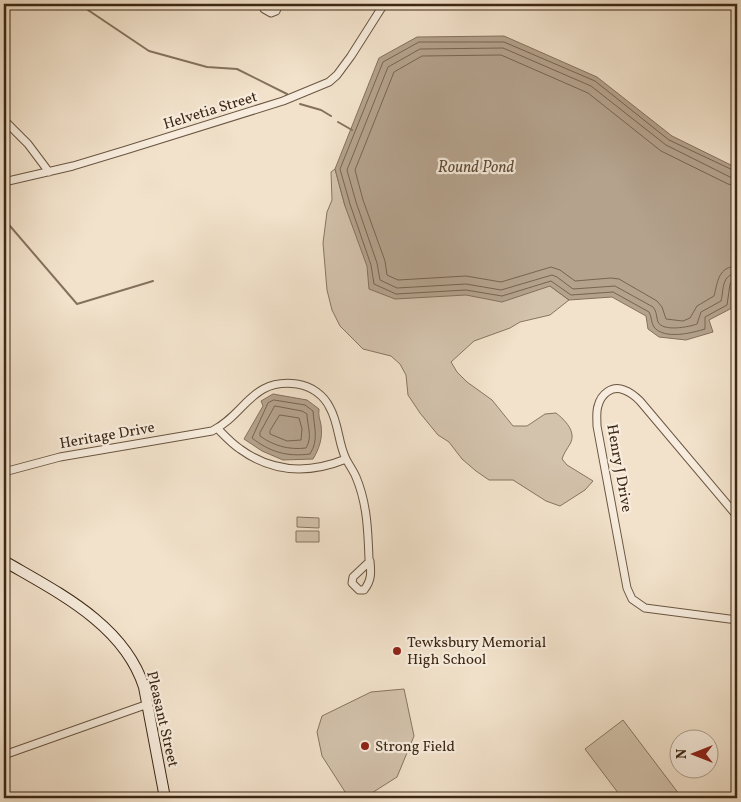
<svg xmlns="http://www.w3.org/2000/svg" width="741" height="802" viewBox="0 0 741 802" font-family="Vollkorn,serif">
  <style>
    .green { fill: #d3c2ac; stroke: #887460 }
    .water { fill: #b4a28d; stroke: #84715d }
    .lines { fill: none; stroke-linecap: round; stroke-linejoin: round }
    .shore { stroke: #786450; stroke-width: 1 }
    .stream { stroke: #84715d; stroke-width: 2 }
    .street-casing { stroke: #6a5642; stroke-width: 9 }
    .secondary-casing { stroke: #3c2714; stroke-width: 12 }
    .street { stroke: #f7ecdd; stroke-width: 7 }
    .secondary { stroke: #f7ecdd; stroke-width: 10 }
    .poi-dot { fill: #8f2418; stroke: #f7ecdd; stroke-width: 2 }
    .labels { text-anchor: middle; stroke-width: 4.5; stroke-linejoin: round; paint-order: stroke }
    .street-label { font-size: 15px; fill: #3c2714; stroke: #f7ecdd }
    .poi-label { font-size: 15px; fill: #3c2714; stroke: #f7ecdd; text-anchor: start }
    .water-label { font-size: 16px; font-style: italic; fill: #604c38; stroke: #f7ecdd }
  </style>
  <rect width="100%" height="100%" fill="#f2e2cb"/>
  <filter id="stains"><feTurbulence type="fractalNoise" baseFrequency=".004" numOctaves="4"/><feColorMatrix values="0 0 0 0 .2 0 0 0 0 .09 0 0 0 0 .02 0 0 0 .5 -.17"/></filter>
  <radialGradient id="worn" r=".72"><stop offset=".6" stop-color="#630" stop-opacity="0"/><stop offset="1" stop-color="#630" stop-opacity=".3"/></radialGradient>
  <path class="green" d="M335,169L345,206L550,286L569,300L550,315L520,322L510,328L474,341L451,362L457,372L467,382L492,400L513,426H527L545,414L556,413C565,420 577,432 570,444C567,449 564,453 562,459L567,465L593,481L585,490L560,506L546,501L513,480H489L476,471L462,459L449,442L438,435L420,413L408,395L406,375L400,364L391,356L363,349L340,326L332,310L327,290L323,243L327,212L332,200L331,172Z
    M297,517L319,518V528L297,527Z
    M296,531H319V542H296Z
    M404,689L414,736L397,777L364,798H349L322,756L317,732L322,716L371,692Z
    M623,720L682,798H622L585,749Z"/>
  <path class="water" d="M504,36L597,77L672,136L737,168V272L732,308L709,320L713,332L686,340L659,337L648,329L646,316L612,297L569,300L550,286L502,302L466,295L395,299L369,289L367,266L345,206L335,169L379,58L417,37Z
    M273,394L307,400L319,409C318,416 320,419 321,425C323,438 319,449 313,459L283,460L262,451L244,439L263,406L261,401Z"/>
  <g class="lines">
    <path class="shore" d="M737,172L669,140L595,81L504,42H419L383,62L340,169L350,204L371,265L374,284L396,294L466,290L502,296L551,281L571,295L613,292L649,312C652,317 651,323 654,327C664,340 692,333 705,329V317L727,305L730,284L733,280L737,279
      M737,178L730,177L666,145L591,86L503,48L420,49L388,67L347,170L356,202L377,263L380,280L397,288L466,284L501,290L552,275L557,277L573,289L615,286L653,307C657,312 656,316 658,322C663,332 689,327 697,324L701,312L721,301C724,289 721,275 737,273
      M737,186L728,184L661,151L588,93L501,55L422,56L394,72L355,170L363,200L385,261L387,275L398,280L466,276L501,282L551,267L560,270L575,281L611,278L619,279L657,301L662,307L666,319L683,321L690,318L697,306L714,296C718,281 718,267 737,266
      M274,400L305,405L313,411C314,427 319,440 310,454C287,457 270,452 252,438L268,403Z
      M275,406L302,411L307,414C307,425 313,437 306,448C289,450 274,446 260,436V433Z
      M280,415L299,418L302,429L301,440L287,441L270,434V431Z"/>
    <path class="stream" d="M79,4L149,51L207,67L237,69L287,94
      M300,104L321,110L331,116
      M338,122L352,130
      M4,219L77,304L153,281"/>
    <defs>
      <path id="street" d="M263,4L264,9L271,13L276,11L279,4
        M4,120L28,144L49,172
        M4,182L73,166L126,150L283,101L329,82L337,75L351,56L384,4
        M346,459C349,465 353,470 356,477C367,503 368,530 369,559
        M4,472L60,457L212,431C246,414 251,378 297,384C311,386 324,395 330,408C339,424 338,443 346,459C309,474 273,473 240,449C231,443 224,435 217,428
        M737,516L640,401C636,397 630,392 624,390C612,385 601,394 598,406C596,412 597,419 597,426L627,588L632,599L645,608L737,620
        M370,561C371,572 372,580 364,590H359L352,583L353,577Z
        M4,755L148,704"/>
      <path id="secondary" d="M4,561C57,592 124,624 144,687L165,798"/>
    </defs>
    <use href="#street" class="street-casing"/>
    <use href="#secondary" class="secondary-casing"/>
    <use href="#street" class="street"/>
    <use href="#secondary" class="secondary"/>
  </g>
  <g class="poi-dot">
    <circle cx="397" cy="651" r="5"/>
    <circle cx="365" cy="746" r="5"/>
  </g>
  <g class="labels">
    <g class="street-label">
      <text transform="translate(210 110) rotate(-17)" y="5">Helvetia Street</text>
      <text transform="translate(107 435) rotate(-10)" y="5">Heritage Drive</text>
      <text transform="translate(620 468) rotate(80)" y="5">Henry J Drive</text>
      <text transform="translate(163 719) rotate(77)" y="5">Pleasant Street</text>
    </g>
    <g class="poi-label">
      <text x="407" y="647">Tewksbury Memorial<tspan x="407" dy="17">High School</tspan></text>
      <text x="375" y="751">Strong Field</text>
    </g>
    <g class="water-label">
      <text x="476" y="172">Round Pond</text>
    </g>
  </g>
  <rect width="741" height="802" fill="none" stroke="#f2e2cb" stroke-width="20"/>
  <rect x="5" y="5" width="731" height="792" fill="none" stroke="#3c2714" stroke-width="2.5"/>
  <rect x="10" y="10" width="721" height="782" fill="none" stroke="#3c2714"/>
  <g transform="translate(694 754) rotate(270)"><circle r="24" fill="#f7ecdd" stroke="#ac9d8d"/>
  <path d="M0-4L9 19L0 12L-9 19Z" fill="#8f2418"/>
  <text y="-8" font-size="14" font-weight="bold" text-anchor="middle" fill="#3c2714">N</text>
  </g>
  <rect width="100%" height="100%" filter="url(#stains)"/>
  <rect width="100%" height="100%" fill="url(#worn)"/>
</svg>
